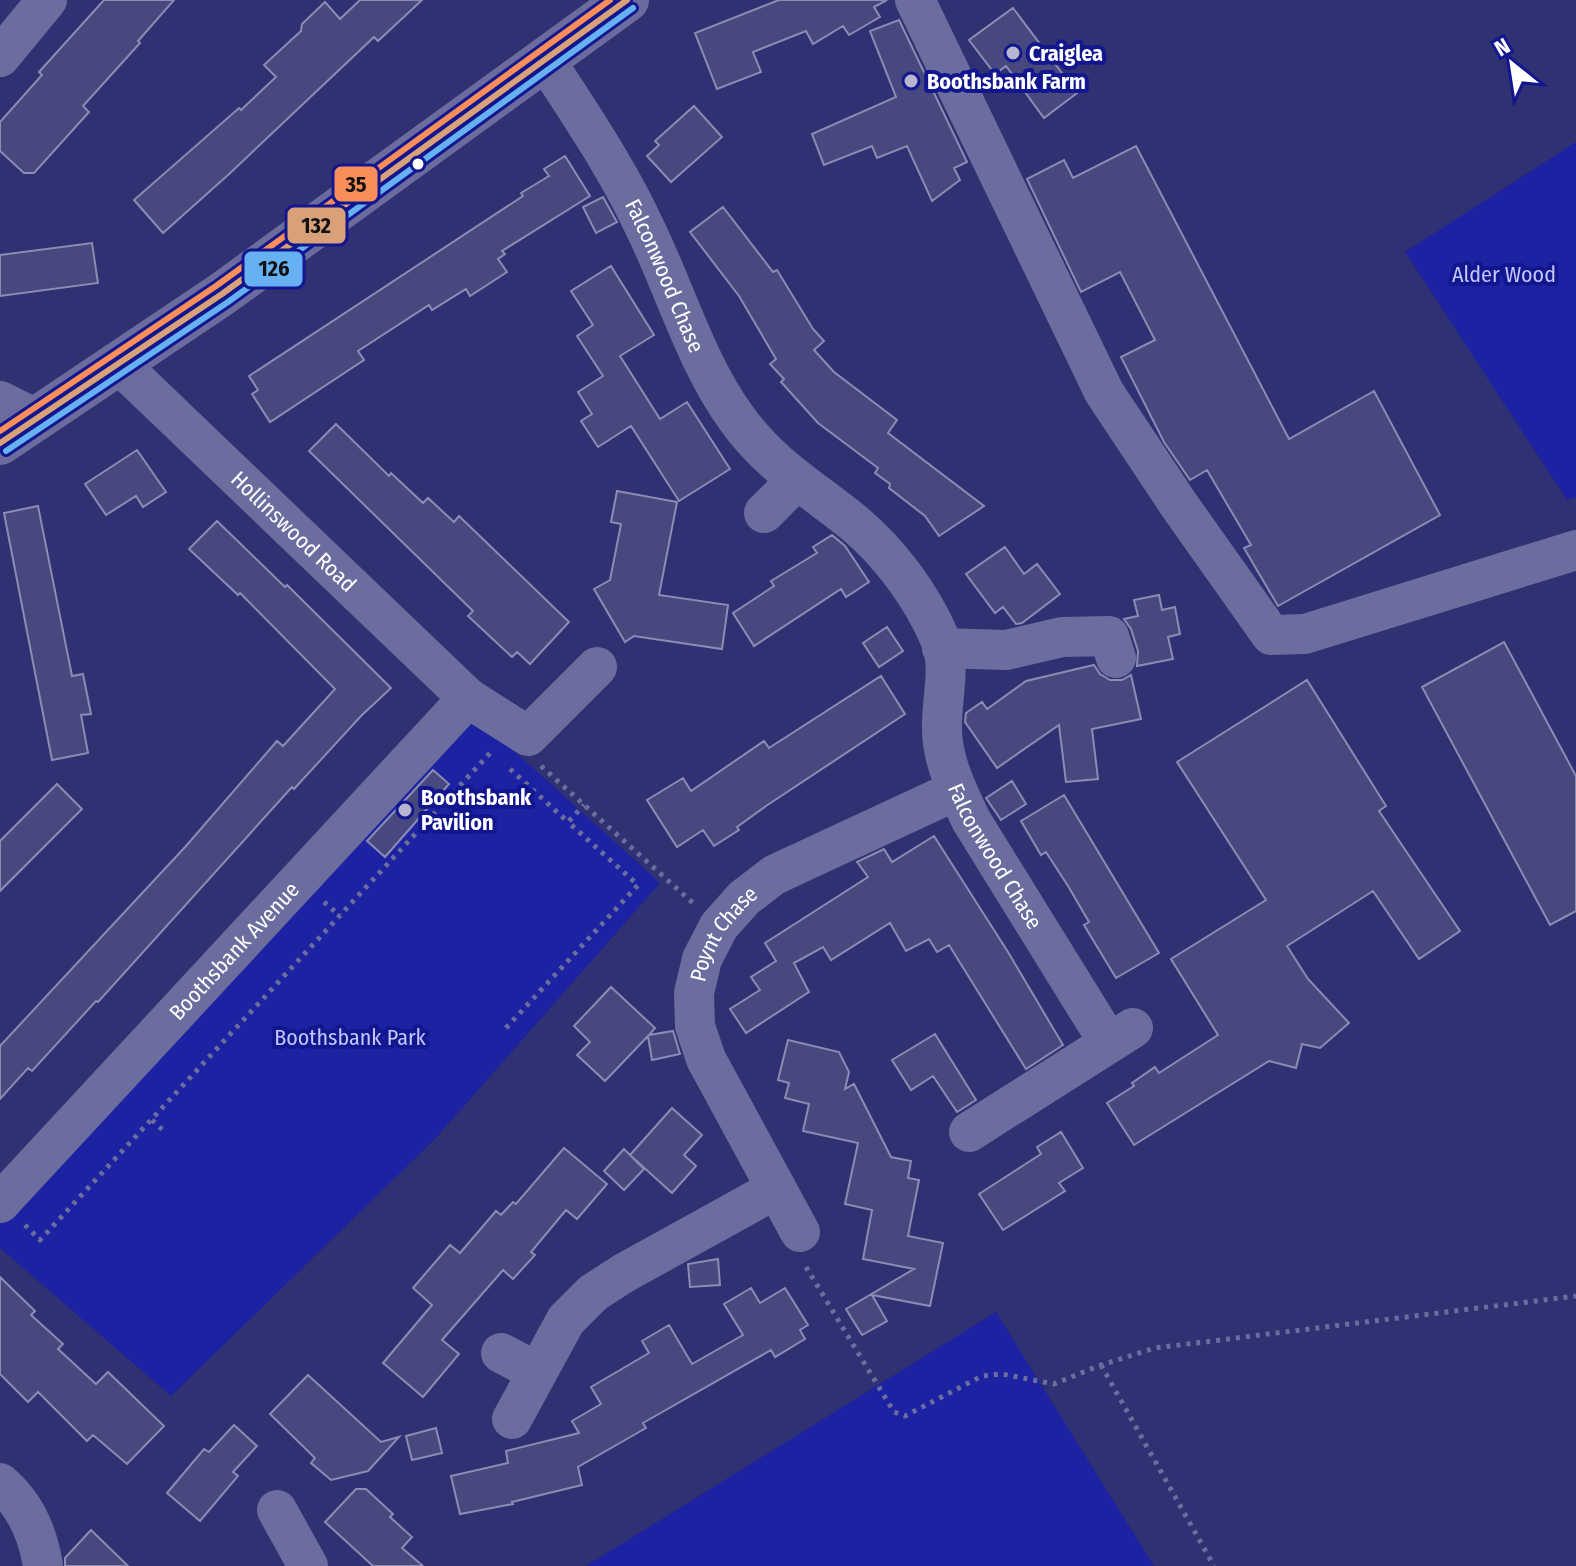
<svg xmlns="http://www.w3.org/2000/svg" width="1576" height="1566" viewBox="0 0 1576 1566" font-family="'Fira Sans Condensed',sans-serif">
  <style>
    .green { fill: #1c22a2 }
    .building { fill: #46487e; stroke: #8b8cb4; stroke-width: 2 }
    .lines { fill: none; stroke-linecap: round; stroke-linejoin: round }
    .path { stroke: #6b6d9e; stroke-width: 5; stroke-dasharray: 4 6; stroke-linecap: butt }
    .minor { stroke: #6b6d9e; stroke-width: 40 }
    .major { stroke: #6b6c9d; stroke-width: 44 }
    .bus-1-casing { stroke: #12168f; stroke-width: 12 }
    .bus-2-casing { stroke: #12168f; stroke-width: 12 }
    .bus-3-casing { stroke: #12168f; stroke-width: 12 }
    .bus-1 { stroke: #d9a179; stroke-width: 6 }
    .bus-2 { stroke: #66b1f2; stroke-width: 6 }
    .bus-3 { stroke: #fa8e5a; stroke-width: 6 }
    .poi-dot { fill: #b6b7ce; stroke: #12168f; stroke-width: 3 }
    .bus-dot { fill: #fff; stroke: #12168f; stroke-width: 3 }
    .labels { text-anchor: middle; stroke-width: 8; stroke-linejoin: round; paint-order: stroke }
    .poi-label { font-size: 22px; font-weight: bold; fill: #fff; stroke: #12168f; text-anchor: start }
    .park-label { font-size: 22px; fill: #c3c6fd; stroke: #12168f }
    .street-label { font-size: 22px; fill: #fff; stroke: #12168f }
    .line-badge { stroke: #12168f; stroke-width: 3 }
    .pale-badge-label { font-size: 22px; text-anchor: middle; font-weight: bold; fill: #111 }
  </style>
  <rect width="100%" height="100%" fill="#2f3172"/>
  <path class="green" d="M1576,142V497L1567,500L1405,252Z
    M471,712L660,883L435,1139L171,1396L0,1248V1222Z
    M996,1312L1154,1566H586Z"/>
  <path class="building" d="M104,0H174L138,41L140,43L83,106L89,112L34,173H24L0,151V122L42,75L39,72Z
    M360,0H422L378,41L374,37L228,175L163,233L134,200L239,108L241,110L276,77L264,65L301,31L302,24L325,2L340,19Z
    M779,0H887L874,7L880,17L849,35L843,26L813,44L806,31L753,52L761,72L717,89L695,33Z
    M1013,8L1077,93L1044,118L1006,66L995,74L969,40Z
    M899,20L967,162L954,168L960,180L932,201L907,146L877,158L872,146L824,165L812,134L896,97L870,31Z
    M694,106L722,137L671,182L647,156L659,145L655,141Z
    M1136,146L1289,439L1374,391L1440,515L1278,606L1244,548L1251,545L1207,470L1190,480L1164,442L1121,357L1155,340L1120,272L1081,292L1027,179L1064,160L1073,178Z
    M565,156L590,196L502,251L505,254L498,259L507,272L470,296L466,289L432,310L429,305L358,351L364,360L270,422L252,394L258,390L249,376L523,196L521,193L549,176L544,169Z
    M603,197L617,222L596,233L583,207Z
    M723,207L773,272L777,270L813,329L824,341L814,350L834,372L897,420L888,433L984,506L939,536L925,516L889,488L890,484L875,473L878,468L818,423L781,382L784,379L770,364L776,359L739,296L690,232Z
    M92,243L98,283L0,296V255Z
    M611,266L654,335L620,356L660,419L687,402L730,469L679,501L631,426L598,447L581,421L592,414L578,392L603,376L577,336L593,325L571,291Z
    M336,424L389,476L391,473L423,503L428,498L454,522L459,516L569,622L530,664L517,652L512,657L468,616L473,611L309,451Z
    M137,450L166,492L143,507L136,496L106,515L85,484Z
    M617,491L677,502L659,595L728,605L722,649L634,636L625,642L594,589L610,580L621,524L611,522Z
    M38,506L72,676L83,674L91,714L81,715L88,753L52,760L4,513Z
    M217,521L285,587L287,585L391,688L361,716L294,789L292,787L98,1002L96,1001L32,1071L28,1068L0,1099V1046L186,846L277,741L283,746L335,689L240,593L238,595L189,549Z
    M832,535L845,546L869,582L846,597L841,589L754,646L733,613L774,586L771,581L817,553L813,547Z
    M1005,547L1024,574L1037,564L1060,594L1022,623L1016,624L1003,607L995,613L966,574Z
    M1159,595L1162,610L1175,607L1180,634L1168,637L1173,659L1137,666L1138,651L1131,629L1124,619L1138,616L1134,600Z
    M887,627L903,651L879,667L863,643Z
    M1504,642L1576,776V911L1550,925L1422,687Z
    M1094,665L1100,674L1110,680H1122L1131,675L1141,719L1092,729L1098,779L1066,782L1059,725L997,768L965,722L966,713L982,702L987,709L1026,681Z
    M881,676L905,714L766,806L737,827L739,830L714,846L703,830L677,847L647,800L683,778L691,791L764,741L769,748Z
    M1307,680L1386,806L1379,811L1460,931L1419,959L1373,891L1287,946L1308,979L1349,1023L1320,1048L1302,1044L1296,1068L1269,1061L1134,1145L1107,1103L1134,1086L1132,1083L1155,1067L1159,1073L1218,1035L1171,959L1266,900L1177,762Z
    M433,770L449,784L385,857L367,841Z
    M1012,781L1026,804L1001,820L986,798Z
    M57,784L82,809L0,891V841Z
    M1064,795L1159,953L1116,978L1084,925L1089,922L1068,886L1046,852L1041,855L1021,821Z
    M934,836L1008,952L1063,1045L1026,1069L949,945L937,952L929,939L906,951L890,923L831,960L823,947L794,963L809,992L746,1033L730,1009L760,990L751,977L776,961L765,943L868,877L857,862L884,849L892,862Z
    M611,987L655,1028L649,1035L673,1031L680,1054L652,1060L648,1036L605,1081L577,1055L590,1042L574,1026Z
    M935,1034L976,1100L957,1112L933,1076L911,1090L892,1060Z
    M788,1040L839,1052L849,1072L845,1089L854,1084L891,1157L911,1161L908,1178L919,1180L908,1236L943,1243L930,1306L872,1295L887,1321L862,1335L846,1309L914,1269L863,1259L872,1210L845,1204L858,1143L803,1131L809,1104L785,1098L789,1083L778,1080Z
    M672,1108L702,1135L684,1155L696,1166L672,1193L630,1155Z
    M1061,1132L1083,1168L1059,1183L1065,1191L1003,1230L979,1194L1041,1154L1037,1147Z
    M564,1148L607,1184L577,1219L566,1210L531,1252L535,1255L513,1279L503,1270L442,1340L459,1354L423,1397L383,1363L432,1305L413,1288L450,1245L460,1253L496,1211L501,1215L513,1202L516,1204Z
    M624,1149L644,1169L624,1190L604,1171Z
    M718,1259L720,1285L690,1287L688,1264Z
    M0,1277L35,1311L31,1315L63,1344L58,1349L96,1384L108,1372L164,1426L127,1464L93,1435L87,1441L38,1392L28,1402L0,1374Z
    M751,1288L760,1303L785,1288L808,1325L800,1330L805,1339L775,1357L771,1350L643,1423L646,1428L578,1467L582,1485L512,1502L513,1504L460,1514L451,1476L508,1463L506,1451L579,1433L572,1421L601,1404L591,1387L649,1353L642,1341L669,1325L692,1364L743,1335L724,1304Z
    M308,1375L381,1442L399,1437L368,1471L331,1480L311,1463L315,1458L270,1414Z
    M234,1425L257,1446L233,1472L238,1476L200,1521L167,1493L204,1449L209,1452Z
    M436,1428L442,1453L412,1460L406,1436Z
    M356,1489H366L393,1514L390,1517L412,1537L402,1548L423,1566H373L325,1522Z
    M91,1530L128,1566H65V1558Z"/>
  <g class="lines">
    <path class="path" d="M541,766L694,904
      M510,769L568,822L584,805
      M324,902L340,916
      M506,1028L638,885L568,822
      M152,1120L166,1133
      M25,1225L40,1240L491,752
      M806,1267L894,1412L905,1416L982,1376L1002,1374L1054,1384L1101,1365L1155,1348L1576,1296
      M1101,1365L1214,1566"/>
    <g class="minor">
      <path d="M915,0L1104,392L1179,505L1271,635L1305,634L1576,550"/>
      <path d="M0,57L47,0"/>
      <path id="s1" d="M546,61C581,116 618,169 645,228C676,291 695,361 737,419C771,466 810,487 854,523C889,552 922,596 940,639C952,667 941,699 942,729C942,761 958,792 971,820L1109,1043"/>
      <path id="s2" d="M119,364L468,698L528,736L597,667"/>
      <path d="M0,401L36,419"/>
      <path d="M764,513L796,481"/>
      <path d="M942,648L1006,650L1062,637L1109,636L1116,658"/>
      <path d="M969,1132L1133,1028"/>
      <path id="s3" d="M0,1203L468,698"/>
      <path id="s4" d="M800,1232L706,1059L695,1026L694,993L702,959L719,926L744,898L774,875L957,790"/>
      <path d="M501,1353L537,1372"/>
      <path d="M512,1419L566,1320L593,1293L624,1273L776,1189"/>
      <path d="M0,1483C25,1504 38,1534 43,1566"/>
      <path d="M277,1510L308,1566"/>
    </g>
    <path class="major" d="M0,443L222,294L627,0"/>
    <defs>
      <path id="bus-1" d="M0,443L222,294L627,0"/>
      <path id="bus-2" d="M6,451L228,302L633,8"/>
      <path id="bus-3" d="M0,431L216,286L610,0"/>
    </defs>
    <use href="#bus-1" class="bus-1-casing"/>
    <use href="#bus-2" class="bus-2-casing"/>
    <use href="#bus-3" class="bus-3-casing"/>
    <use href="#bus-1" class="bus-1"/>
    <use href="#bus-2" class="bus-2"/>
    <use href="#bus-3" class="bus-3"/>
  </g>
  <g class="poi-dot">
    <circle cx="1013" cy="53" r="8"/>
    <circle cx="911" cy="81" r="8"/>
    <circle cx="405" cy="810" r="8"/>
  </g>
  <circle class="bus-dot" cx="418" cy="164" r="7"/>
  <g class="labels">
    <g class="poi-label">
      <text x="1029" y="61">Craiglea</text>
      <text x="927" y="89">Boothsbank Farm</text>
      <text x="421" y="805">Boothsbank<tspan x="421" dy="25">Pavilion</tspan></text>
    </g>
    <g class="park-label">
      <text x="1504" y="282">Alder Wood</text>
      <text x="350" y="1045">Boothsbank Park</text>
    </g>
    <g class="street-label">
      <text dy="8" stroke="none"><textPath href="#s1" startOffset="246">Falconwood Chase</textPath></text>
      <text dy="8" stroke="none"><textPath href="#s2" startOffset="242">Hollinswood Road</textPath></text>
      <text dy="8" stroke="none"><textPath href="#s1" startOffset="940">Falconwood Chase</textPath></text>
      <text dy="8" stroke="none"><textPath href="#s4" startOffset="332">Poynt Chase</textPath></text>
      <text dy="8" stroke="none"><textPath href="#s3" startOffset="344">Boothsbank Avenue</textPath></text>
    </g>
  </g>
  <g class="line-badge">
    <rect x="333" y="165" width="46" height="38" rx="8" fill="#fa8e5a"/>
    <rect x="286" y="206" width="61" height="39" rx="8" fill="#d9a179"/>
    <rect x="243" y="250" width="61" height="38" rx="8" fill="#66b1f2"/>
  </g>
  <g class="pale-badge-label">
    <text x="356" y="192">35</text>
    <text x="316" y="233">132</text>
    <text x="274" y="276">126</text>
  </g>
  <g transform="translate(1512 64) rotate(330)" stroke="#12168f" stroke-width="6" paint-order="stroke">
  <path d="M0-6L14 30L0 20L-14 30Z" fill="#ffffff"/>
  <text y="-12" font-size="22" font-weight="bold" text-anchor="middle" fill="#ffffff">N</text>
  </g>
</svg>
